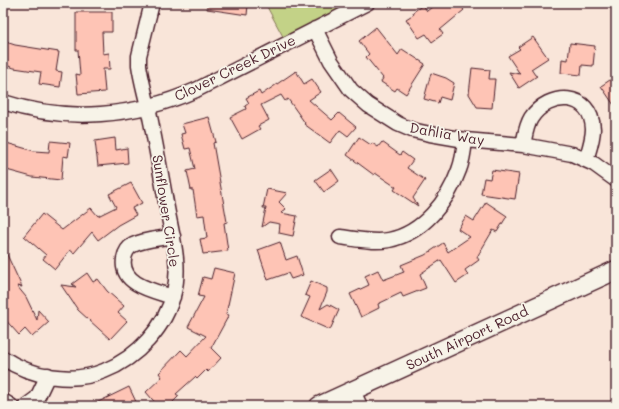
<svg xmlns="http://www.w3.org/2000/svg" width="619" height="409" viewBox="0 0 619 409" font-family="Mali,sans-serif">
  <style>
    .green { fill: #c3d287; stroke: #867859 }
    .building { fill: #fec4b5; stroke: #4a1f2b }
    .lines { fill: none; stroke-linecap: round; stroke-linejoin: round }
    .minor-casing { stroke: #4a1f2b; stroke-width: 17 }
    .major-casing { stroke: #4a1f2b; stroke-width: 21 }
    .minor { stroke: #f7f3e8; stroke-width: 14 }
    .major { stroke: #f7f3e8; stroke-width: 18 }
    .labels { text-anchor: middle; stroke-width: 3.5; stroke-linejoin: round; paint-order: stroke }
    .street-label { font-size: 14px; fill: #4a1f2b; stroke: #f7f3e8 }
  </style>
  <rect width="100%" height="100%" fill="#f9e5d9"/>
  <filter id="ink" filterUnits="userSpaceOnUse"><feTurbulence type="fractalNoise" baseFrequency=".025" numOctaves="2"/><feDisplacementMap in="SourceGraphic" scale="8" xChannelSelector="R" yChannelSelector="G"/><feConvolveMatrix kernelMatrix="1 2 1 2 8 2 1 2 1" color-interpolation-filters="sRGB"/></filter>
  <g filter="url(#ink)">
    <path class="green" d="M265,3H367L287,44Z"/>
    <path class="building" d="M207,3H238L248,5L247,15L207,9Z
      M437,3H458L464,10L440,30L443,34L432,42L426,34L419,38L406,19L414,14L413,12L423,5L427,11Z
      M76,12H112V32H102L103,54L109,53L110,69H103L105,92L78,94L76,74L80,75L78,50H76Z
      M376,27L398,55L402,49L425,64L406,94L397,88L395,91L381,82L383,78L366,57L369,54L359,41Z
      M533,37L548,58L531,69L535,75L537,76L519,88L509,72L520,74L508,56L520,49L518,47Z
      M3,41L15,45L59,52L56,71L62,72L60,87L39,84L41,72L14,68L3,64Z
      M570,43L595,46L593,66L582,65L581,75L561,73L562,59L568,60Z
      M472,68L490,70L489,79H495L492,108L477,107L469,94Z
      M296,71L304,84L312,79L321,92L309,100L332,120L339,113L356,127L348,136L340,130L330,143L304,124L305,123L288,99L285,101L281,95L261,105L269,120L258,126L260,129L242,139L230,117L246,109L245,106L249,103L246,98L259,91L261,95Z
      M431,73L446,78L454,83L450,100L440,97L438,103L424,99Z
      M616,76V108L601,86Z
      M209,117L216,142L213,143L227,222L224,223L228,251L203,254L200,239L207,238L204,215L197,216L193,190H191L187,171L195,169L190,148L185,149L181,134L185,133L182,124Z
      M359,137L371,145L372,143L378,147L382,142L400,155L402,152L413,160L407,168L425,180L413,198L418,206L394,190L396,187L375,173L374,175L347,155Z
      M115,138L116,150L127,148L128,163L98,166L95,141Z
      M50,141L70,143L68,157L63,156L61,180L32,177L3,169V142L34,151L49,152Z
      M331,169L339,181L324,192L315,180Z
      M492,170L519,174L515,199L481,194L484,178L490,179Z
      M131,183L142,203L132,208L136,215L118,225L98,240L92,232L74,253L70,250L55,269L43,259L46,255L24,236L42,214L62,230L91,208L98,216L116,207L109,194Z
      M267,189L287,193L279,202L286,209L281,213L297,216L293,236L279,233L280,224L269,222L262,227L266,208H263Z
      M486,202L507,216L497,232L493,230L477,257L479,260L465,270L468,275L456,283L441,260L420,274L426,288L403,297L401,293L378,304L379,308L361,317L350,294L369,285L365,276L378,270L383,280L404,272L401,265L425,255L443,243L448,252L470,237L458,229L466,216L474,221Z
      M280,242L286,260L297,256L303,275L291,279L288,273L268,280L258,250Z
      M3,246L22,287L17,286L26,297L37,320L38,310L49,322L32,337L25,329L19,335L3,317Z
      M214,268L235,273L226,314L229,315L211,348L221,358L208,372L206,370L197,379L195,377L176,394L179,396L169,406H158L146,392L162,377L159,373L181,350L187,356L206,336L188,327L204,297L198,296L203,277L211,279Z
      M87,273L93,282L98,279L107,291L124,306L118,313L127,321L110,339L78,310L61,285L76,287L72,284Z
      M311,281L327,288V292L320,309L328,304L339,310L330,330L301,317L310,297L305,295Z
      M129,387L138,406H90Z"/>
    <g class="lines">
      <defs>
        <path id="minor" d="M315,29L331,61L351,90L368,105L398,124L412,130L430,134L465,140L523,145L572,154L594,164L616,180
          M3,102C67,123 135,117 196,90L367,3
          M523,145C525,136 526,126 531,118C549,91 591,91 593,129C593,139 589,150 586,160
          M173,236C160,239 145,239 133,245C127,248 125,253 124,259C120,285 155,291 173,297
          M340,237C356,239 373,243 389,240C423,233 448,201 459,170C463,160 464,150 465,140
          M3,358C31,377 73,384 104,371C137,358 166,327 174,292C181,265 172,235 167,208C161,174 155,140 148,107C145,93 141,79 139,65V56L152,3
          M353,391L360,406
          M3,401L11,406
          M26,406L37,398L48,375"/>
        <path id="major" d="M319,406L616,270"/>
      </defs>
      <use href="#minor" class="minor-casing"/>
      <use href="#major" class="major-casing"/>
      <use href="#minor" class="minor"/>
      <use href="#major" class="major"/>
    </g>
  </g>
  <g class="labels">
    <g class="street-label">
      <text transform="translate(235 68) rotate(-26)" y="5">Clover Creek Drive</text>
      <text transform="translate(447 134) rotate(10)" y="5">Dahlia Way</text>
      <text transform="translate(166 211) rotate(81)" y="5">Sunflower Circle</text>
      <text transform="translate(467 338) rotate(-25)" y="5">South Airport Road</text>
    </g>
  </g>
  <rect width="619" height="409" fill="none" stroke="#f7f3e8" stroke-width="16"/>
  <rect x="8" y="8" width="603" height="393" fill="none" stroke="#4a1f2b" stroke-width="1.5" filter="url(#ink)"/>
</svg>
